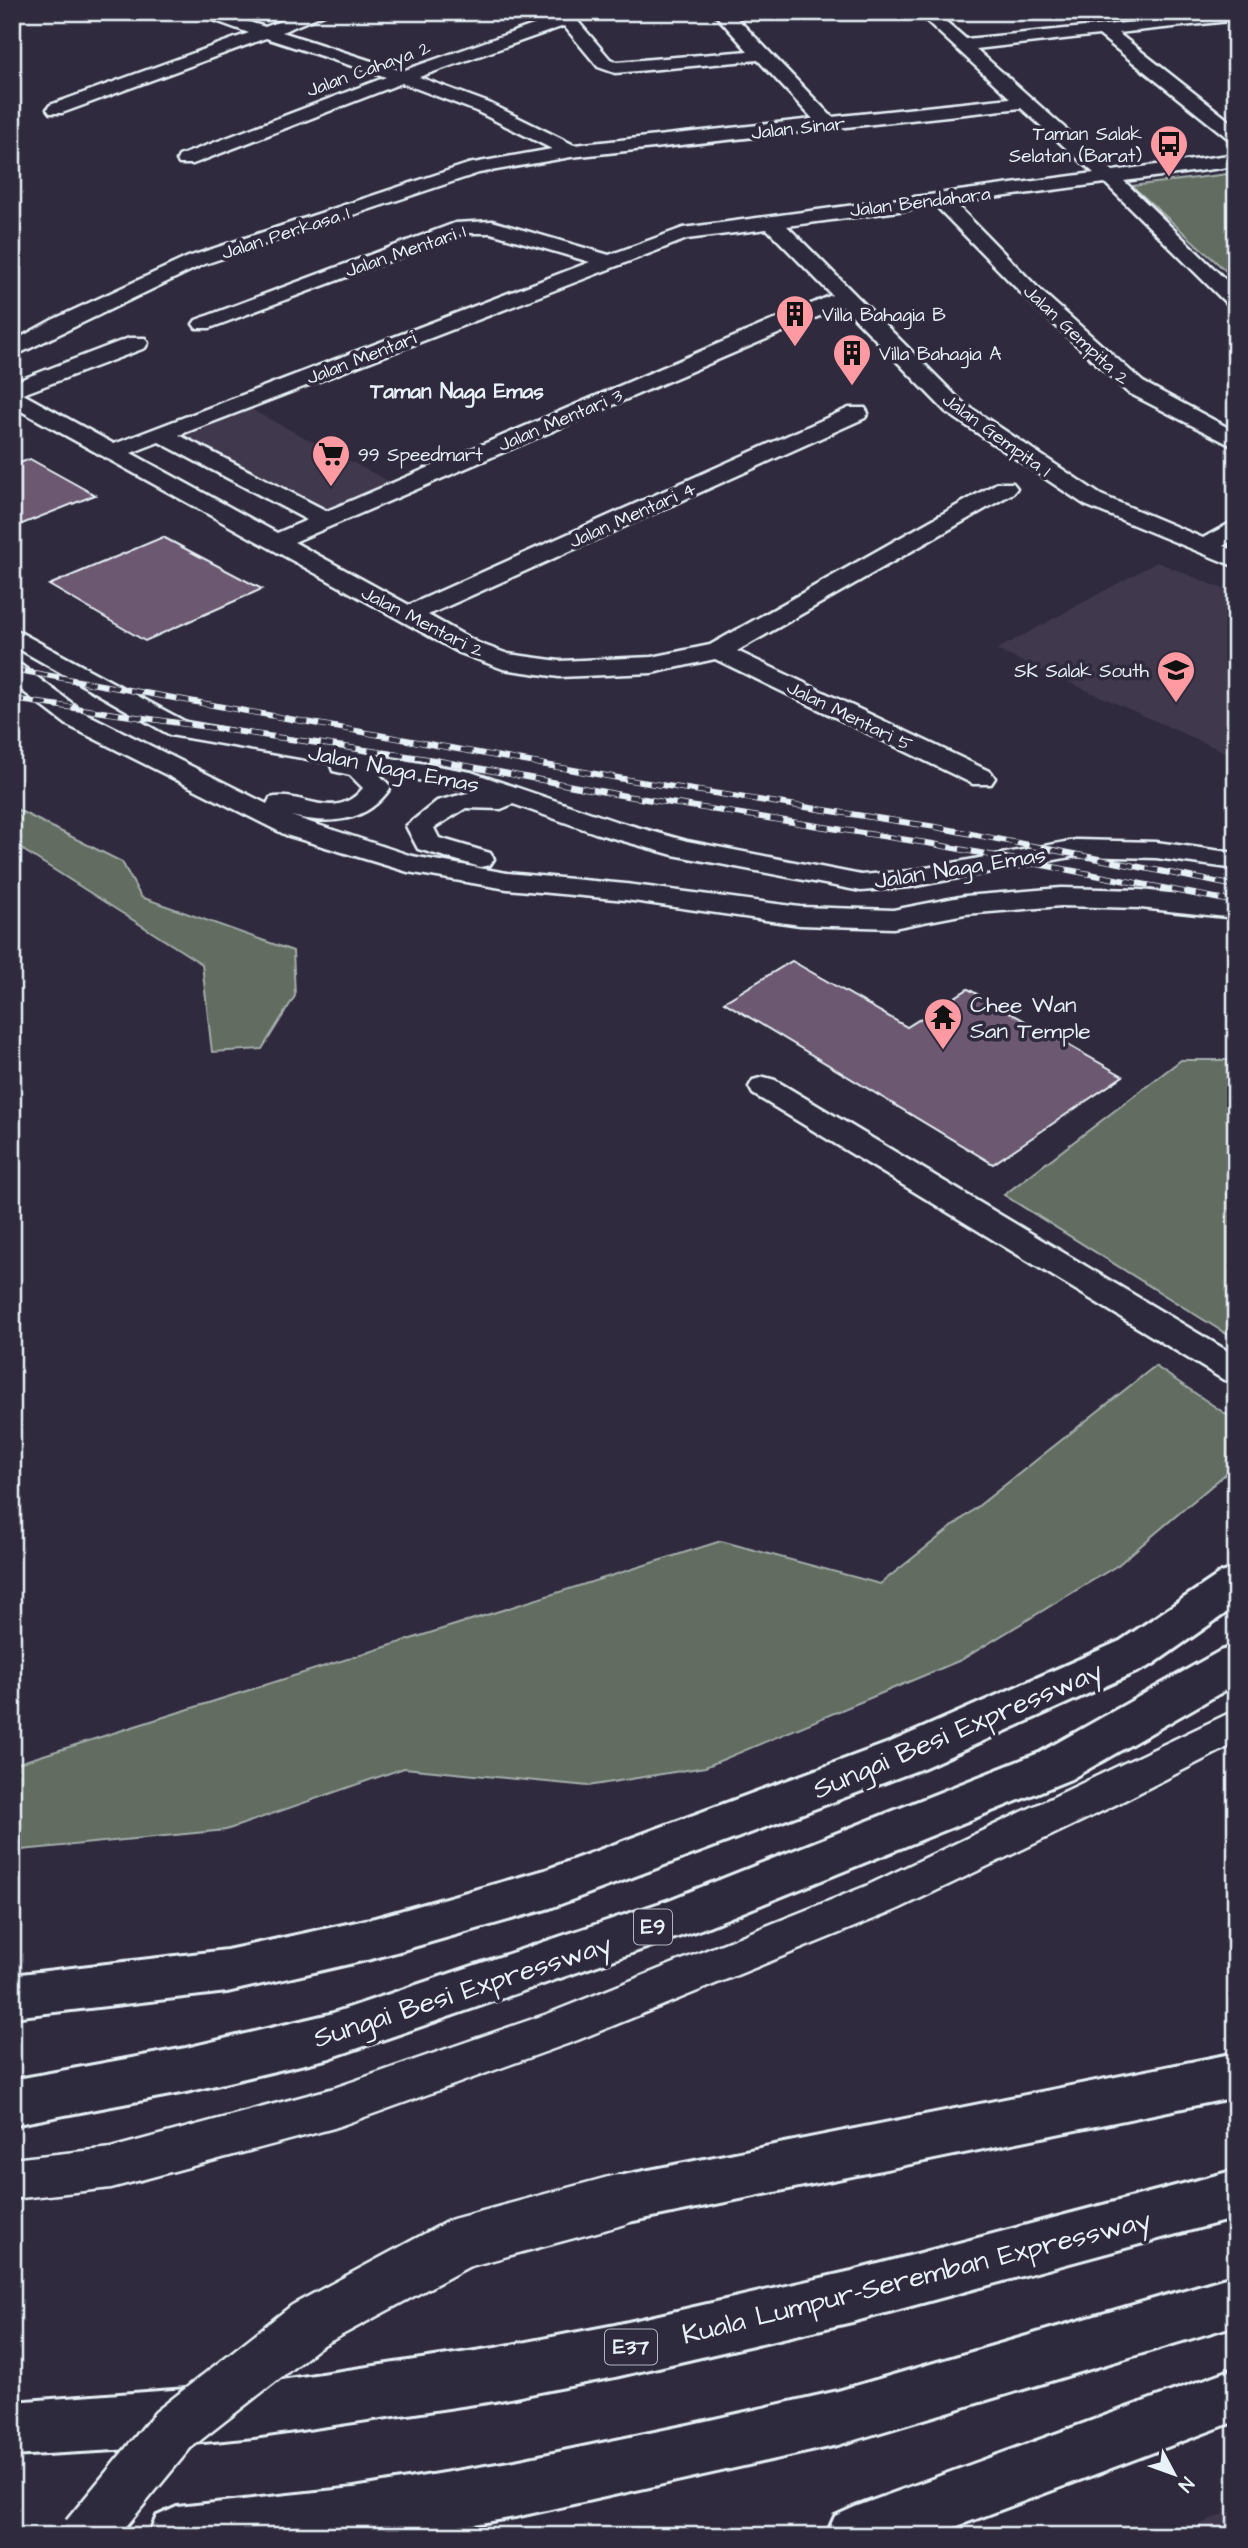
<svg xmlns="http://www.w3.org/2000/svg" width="1248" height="2548" viewBox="0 0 1248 2548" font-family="'Architects Daughter',sans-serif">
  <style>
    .built { fill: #41384d }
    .green { fill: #626c61; stroke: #a5aeac; stroke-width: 2 }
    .building { fill: #6c5971; stroke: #e8f1f8; stroke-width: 2 }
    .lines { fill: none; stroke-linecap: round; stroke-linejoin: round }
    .street-casing { stroke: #e8f1f8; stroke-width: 5 }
    .highway-casing { stroke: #e8f1f8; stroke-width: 6 }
    .street { fill: #2f2a3d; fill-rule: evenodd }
    .highway { fill: #2f2a3d; fill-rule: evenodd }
    .rail-casing { stroke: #e8f1f8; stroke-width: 6 }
    .rail { stroke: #2f2a3d; stroke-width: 4.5; stroke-dasharray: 12; stroke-linecap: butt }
    .highway-bridge-casing { stroke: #e8f1f8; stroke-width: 55; stroke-linecap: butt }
    .highway-bridge { stroke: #2f2a3d; stroke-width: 50 }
    .labels { text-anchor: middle; stroke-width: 7; stroke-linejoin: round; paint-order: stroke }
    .far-street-label { font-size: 19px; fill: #e8f1f8; stroke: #2f2a3d }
    .far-poi-label { font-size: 19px; fill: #e8f1f8; stroke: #2f2a3d; text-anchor: start }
    .far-neighbourhood-label { font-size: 21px; font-weight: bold; fill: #e8f1f8; stroke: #2f2a3d }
    .shield { fill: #2f2a3d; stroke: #b0b5c0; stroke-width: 2 }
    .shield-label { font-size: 21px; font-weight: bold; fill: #e8f1f8 }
    .street-label { font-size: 23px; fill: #e8f1f8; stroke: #2f2a3d }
    .poi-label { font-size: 23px; fill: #e8f1f8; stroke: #2f2a3d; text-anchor: start }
    .near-street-label { font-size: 28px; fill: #e8f1f8; stroke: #2f2a3d }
  </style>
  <rect width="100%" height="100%" fill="#2f2a3d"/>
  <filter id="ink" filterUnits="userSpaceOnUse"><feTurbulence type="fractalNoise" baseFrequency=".0143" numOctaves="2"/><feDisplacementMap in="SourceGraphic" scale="14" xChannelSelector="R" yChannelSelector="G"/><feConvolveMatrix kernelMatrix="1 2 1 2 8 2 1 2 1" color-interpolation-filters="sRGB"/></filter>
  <g filter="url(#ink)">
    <path class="built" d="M244,406L396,485L328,514L173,434Z
      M1157,562L1236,594V757L996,650Z
      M1236,2510V2536H1177L1211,2519Z"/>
    <path class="green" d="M1236,173V280L1132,186Z
      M12,807L122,862L141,897L293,951L295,996L262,1049L212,1052L202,964L12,843Z
      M1181,1060H1236V1340L1004,1195Z
      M1155,1366L1236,1421V1465L1118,1565L961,1660L705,1767L588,1786L404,1768L226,1830L12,1851V1765L721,1541L880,1584Z"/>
    <path class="building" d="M30,459L95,495L12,528V466Z
      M163,537L262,589L145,641L49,585Z
      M792,961L907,1027L968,989L1123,1076L993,1164L724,1002Z"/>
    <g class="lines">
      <defs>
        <path id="street" d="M191,12H218L265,27L304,12H329L282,32L402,71L556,17L553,12H570L610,59L617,62L748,51L713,12H731L832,117L1010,98L917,12H935L966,39L1235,12L1236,19L1229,21L1118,33L1236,126V140L1229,139L1099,35L976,49L1113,171L1236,154V166L1124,181L1236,290V308L1229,306L1105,183L955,203L1040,290L1143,382L1236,432V448L1127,392L1026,298L936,206L787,226L962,402L1101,495L1203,538L1236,520V538L1223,546L1236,551V567L1085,505L946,412L843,306L294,542L409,605L849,408H865L868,413L865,418L428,615L478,643L508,654L559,661L652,657L710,645L997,483H1013L1017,488L1013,493L737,651L991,772L995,778L991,784H973L715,659L652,673L559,677L503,669L460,653L12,406V383L129,338H145L148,343L145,348L23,394L114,444L590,262L491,233H464L210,328H196L193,324L196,320L455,223L492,221L609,255L683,228L1094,173L1021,108L571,157L479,173L202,265L12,357V342L52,320L188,257L468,164L552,149L476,111L402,83L193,164H179L177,160L179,156L386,77L266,38L62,113H50L47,109L50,105L249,33ZM564,26L598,67L615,73L758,60L813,119L574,145L489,103L419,77ZM767,229L832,295L327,511L179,435L687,239ZM159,442L307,520L277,533L131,453Z
          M12,628L186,722L471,772L615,821L687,841L861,875L910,871L1076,840L1156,842L1236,853V869L1156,858L1076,856L910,887L861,891L673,855L595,833L513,804L501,809L466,808L434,828L439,838L490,853L494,859L490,865L480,867L418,849L406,826L437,801L475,791L377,772L391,787C367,823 331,825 291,816L412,856L507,873L626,884L800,907L893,910L965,896L1061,888L1140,890L1236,900V918L1140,908L1061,906L965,914L893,928L800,925L626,900L507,889L408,872L286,835L67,725L12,683V662L21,665L85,713L267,804L270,798C302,790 334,824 363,788L350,775L333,771L330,763L170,735L12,645Z
          M764,1077L775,1080L1236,1356V1384L1224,1380L753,1094L749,1087L753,1080Z
          M1236,1710V1743L1117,1804L896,1910L578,2040L334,2128L111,2188L12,2199V2159L111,2148L334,2088L550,2013L866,1886Z"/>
        <path id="highway" d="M1236,1568V1606L1152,1665L923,1768L550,1908L375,1958L227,1992L12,2017V1975L227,1950L375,1918L545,1870L891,1742L1120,1641L1221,1573Z
          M1236,1646V1684L1071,1779L701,1929L330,2058L186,2092L12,2125V2080L186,2048L330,2014L669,1900L1039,1753L1220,1651Z
          M1236,2053V2097L619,2224L600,2217L593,2200L600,2183L619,2176Z
          M1236,2170V2218L852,2322L615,2377L495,2401L254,2437L133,2449L12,2456V2402L254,2384L495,2348L615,2325L852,2271Z
          M1236,2275V2325L838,2445L515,2517L404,2536H148L157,2516L177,2507L354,2488L515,2461L688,2425L838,2391Z
          M1236,2368V2421L931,2536H826L835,2516L855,2507Z"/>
      </defs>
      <use href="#street" class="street-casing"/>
      <use href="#highway" class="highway-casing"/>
      <use href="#street" class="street"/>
      <use href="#highway" class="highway"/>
      <defs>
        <path id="rail" d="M12,669L635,781L936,827L1236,886
          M12,699L435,760L626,796L933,844L1236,902"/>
      </defs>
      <use href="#rail" class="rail-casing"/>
      <use href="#rail" class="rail"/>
      <defs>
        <path id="highway-bridge" d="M86,2536L173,2430L306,2326L460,2243L619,2200"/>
      </defs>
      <use href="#highway-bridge" class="highway-bridge-casing"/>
      <use href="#highway-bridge" class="highway-bridge"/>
    </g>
  </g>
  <defs>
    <symbol id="bus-pin" viewBox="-11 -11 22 30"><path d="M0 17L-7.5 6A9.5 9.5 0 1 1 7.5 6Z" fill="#ff9aa2" stroke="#2f2a3d"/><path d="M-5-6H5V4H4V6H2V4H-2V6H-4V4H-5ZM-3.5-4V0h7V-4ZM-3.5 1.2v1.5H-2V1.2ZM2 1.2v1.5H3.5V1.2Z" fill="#111"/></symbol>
    <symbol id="building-pin" viewBox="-11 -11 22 30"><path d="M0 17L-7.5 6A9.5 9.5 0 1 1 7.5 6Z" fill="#ff9aa2" stroke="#2f2a3d"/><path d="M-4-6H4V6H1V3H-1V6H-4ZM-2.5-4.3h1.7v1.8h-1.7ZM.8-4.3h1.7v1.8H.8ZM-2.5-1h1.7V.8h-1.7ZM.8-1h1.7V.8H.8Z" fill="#111"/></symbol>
    <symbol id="supermarket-pin" viewBox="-11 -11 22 30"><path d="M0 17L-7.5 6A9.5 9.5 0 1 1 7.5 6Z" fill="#ff9aa2" stroke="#2f2a3d"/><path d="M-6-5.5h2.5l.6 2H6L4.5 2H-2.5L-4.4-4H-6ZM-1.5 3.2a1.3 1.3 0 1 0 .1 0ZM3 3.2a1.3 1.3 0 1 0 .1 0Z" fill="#111"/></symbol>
    <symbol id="school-pin" viewBox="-11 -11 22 30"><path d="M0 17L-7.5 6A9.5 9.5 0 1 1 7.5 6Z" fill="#ff9aa2" stroke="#2f2a3d"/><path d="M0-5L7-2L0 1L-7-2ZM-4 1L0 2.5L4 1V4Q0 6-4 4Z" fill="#111"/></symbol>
    <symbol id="temple-pin" viewBox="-11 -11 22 30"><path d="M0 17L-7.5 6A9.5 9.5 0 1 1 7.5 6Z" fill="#ff9aa2" stroke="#2f2a3d"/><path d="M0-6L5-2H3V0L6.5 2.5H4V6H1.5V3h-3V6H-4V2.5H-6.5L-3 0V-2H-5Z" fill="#111"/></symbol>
  </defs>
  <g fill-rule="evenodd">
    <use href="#bus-pin" x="1147" y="122" width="44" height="60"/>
    <use href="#building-pin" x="773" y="292" width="44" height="60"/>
    <use href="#building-pin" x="830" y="331" width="44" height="60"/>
    <use href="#supermarket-pin" x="309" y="432" width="44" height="60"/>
    <use href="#school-pin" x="1154" y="648" width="44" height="60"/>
    <use href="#temple-pin" x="921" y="995" width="44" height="60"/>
  </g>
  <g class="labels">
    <g class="far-street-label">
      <text transform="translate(368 68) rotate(-20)" y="7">Jalan Cahaya 2</text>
      <text transform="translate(798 127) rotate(-6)" y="7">Jalan Sinar</text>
      <text transform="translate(920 201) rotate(-7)" y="7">Jalan Bendahara</text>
      <text transform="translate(285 232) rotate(-18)" y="7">Jalan Perkasa 1</text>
      <text transform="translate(405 250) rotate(-19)" y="7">Jalan Mentari 1</text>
      <text transform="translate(1077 334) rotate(43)" y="7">Jalan Gempita 2</text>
      <text transform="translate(361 357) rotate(-21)" y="7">Jalan Mentari</text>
      <text transform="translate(560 419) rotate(-23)" y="7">Jalan Mentari 3</text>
      <text transform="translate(997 434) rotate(36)" y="7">Jalan Gempita 1</text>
      <text transform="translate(632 514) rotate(-24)" y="7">Jalan Mentari 4</text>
      <text transform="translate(423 621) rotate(27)" y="7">Jalan Mentari 2</text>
      <text transform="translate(850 715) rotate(26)" y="7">Jalan Mentari 5</text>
    </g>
    <g class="far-poi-label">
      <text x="1142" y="140" text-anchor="end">Taman Salak<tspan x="1142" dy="22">Selatan (Barat)</tspan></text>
      <text x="822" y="321">Villa Bahagia B</text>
      <text x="879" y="360">Villa Bahagia A</text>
      <text x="358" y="461">99 Speedmart</text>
      <text x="1149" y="677" text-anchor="end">SK Salak South</text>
    </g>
    <g class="far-neighbourhood-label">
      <text x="457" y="398">Taman Naga Emas</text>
    </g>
    <g class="shield">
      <rect x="634" y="1909.5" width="38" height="35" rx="5"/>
      <rect x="605" y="2329.5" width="52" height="35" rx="5"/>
    </g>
    <g class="shield-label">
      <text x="653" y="1934">E9</text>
      <text x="631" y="2354">E37</text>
    </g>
    <g class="street-label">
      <text transform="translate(394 768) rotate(11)" y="8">Jalan Naga Emas</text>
      <text transform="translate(960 867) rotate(-9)" y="8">Jalan Naga Emas</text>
    </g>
    <g class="poi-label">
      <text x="970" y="1012">Chee Wan<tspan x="970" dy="26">San Temple</tspan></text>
    </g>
    <g class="near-street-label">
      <text transform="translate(957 1729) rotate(-23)" y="10">Sungai Besi Expressway</text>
      <text transform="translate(462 1990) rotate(-18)" y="10">Sungai Besi Expressway</text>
      <text transform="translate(916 2276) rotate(-14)" y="10">Kuala Lumpur–Seremban Expressway</text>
    </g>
  </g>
  <rect width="1248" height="2548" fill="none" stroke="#2f2a3d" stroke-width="42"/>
  <rect x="21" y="21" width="1206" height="2506" fill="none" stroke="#e8f1f8" stroke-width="2.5" filter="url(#ink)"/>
  <g transform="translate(1174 2474) rotate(131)" stroke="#2f2a3d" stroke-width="5" paint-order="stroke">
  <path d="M0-5L12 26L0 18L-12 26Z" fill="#e8f1f8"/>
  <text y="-10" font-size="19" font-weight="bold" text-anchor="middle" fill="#e8f1f8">N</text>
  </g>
</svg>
